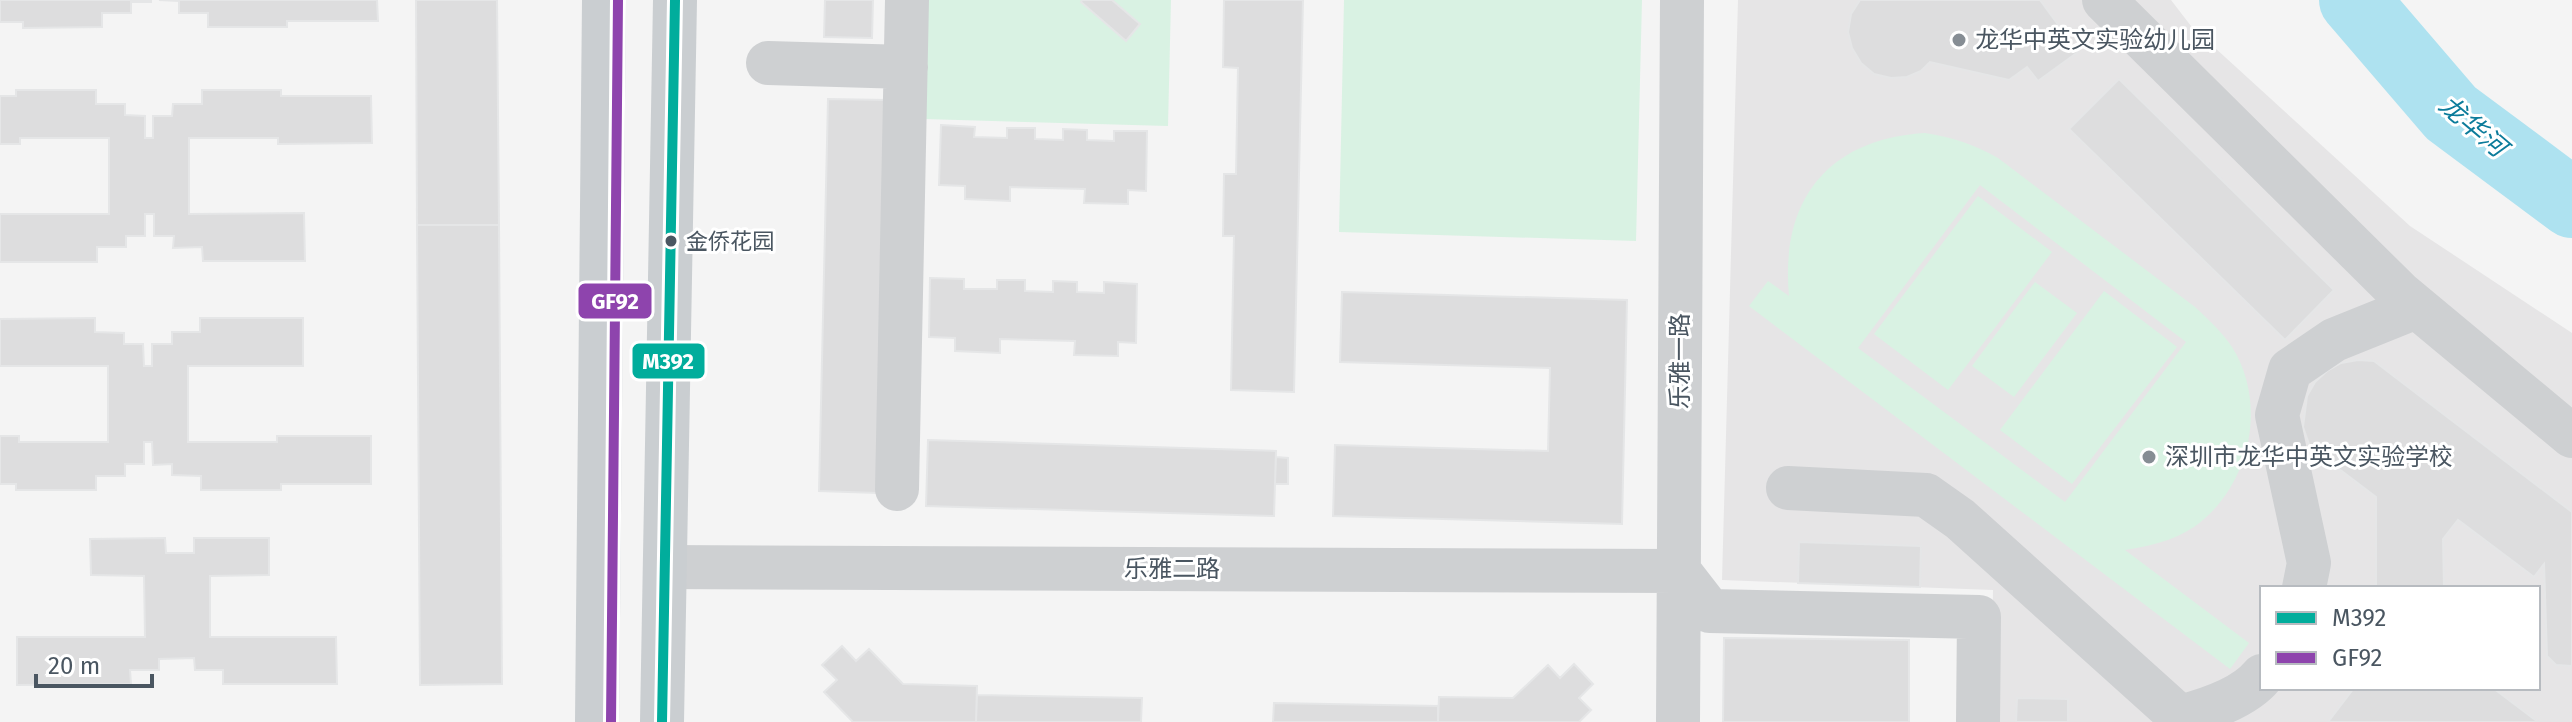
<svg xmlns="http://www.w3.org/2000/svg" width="2572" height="722" viewBox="0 0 2572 722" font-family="'Fira Sans','Noto Sans SC',sans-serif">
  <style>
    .education { fill: #e6e5e6; fill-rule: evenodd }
    .green { fill: #d9f2e3; fill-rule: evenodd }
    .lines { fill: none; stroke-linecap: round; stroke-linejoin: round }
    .river { stroke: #aee2f0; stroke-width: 70 }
    .building { fill: #ddddde; stroke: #e5e6e7; stroke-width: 2 }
    .minor { stroke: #ced0d2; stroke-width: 44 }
    .major { stroke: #caced1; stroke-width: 44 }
    .bus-1-casing { stroke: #fff; stroke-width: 16 }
    .bus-2-casing { stroke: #fff; stroke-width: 16 }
    .bus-1 { stroke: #01ad9c; stroke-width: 10 }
    .bus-2 { stroke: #8e44ad; stroke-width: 10 }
    .poi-dot { fill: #868d94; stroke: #fff; stroke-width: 3 }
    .bus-dot { fill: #4a5661; stroke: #fff; stroke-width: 3 }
    .labels { text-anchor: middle; stroke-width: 6; stroke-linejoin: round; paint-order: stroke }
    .bus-label { font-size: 22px; fill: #4a5661; stroke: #fff; text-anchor: start }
    .poi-label { font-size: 24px; fill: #4a5661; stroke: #fff; text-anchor: start }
    .street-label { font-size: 24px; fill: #4a5661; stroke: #fff }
    .water-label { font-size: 26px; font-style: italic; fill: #0c7c9b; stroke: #fff }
    .line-badge { stroke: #fff; stroke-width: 3 }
    .badge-label { font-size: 22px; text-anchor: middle; font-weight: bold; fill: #fff }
  </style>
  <rect width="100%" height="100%" fill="#f4f4f4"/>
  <path class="education" d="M1738,0H2171L2191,26L2410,226L2572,333V722H1991L1993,590L1722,580ZM2262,588H2538V688H2262Z"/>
  <path class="green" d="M927,0H1171L1168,126L924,119Z
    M1344,0H1642L1636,241L1339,232Z
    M1925,133C1952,137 1973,144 1998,158L2195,307C2209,320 2222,332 2232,347C2269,406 2249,488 2194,527C2173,541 2149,546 2125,550L2249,643L2230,669L1749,306L1768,281L1789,296C1780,201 1827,139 1925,133ZM1980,185L2186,342L2065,502L1858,348Z
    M1978,196L2052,252L1948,390L1874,334Z
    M2035,282L2077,313L2014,397L1972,366Z
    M2104,291L2177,347L2072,484L2000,430Z"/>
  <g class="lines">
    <path class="river" d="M2354,0L2451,113L2572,203"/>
  </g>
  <path class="building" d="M0,0H151V2H131V13H102V27L23,28V22H0Z
    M159,0H377L378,21H287V27H208V13H179V1Z
    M416,0H497L499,225H417Z
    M825,0H873L872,38L824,37Z
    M1082,0H1112L1140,24L1126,41L1081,2Z
    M1224,0H1303L1294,392L1231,390L1234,236H1223L1224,174H1236L1238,68L1223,67Z
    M1860,0H2040L2078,52L2038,81L2027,67L2009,80L1930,62L1921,71L1907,77L1891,78L1874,74L1861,63L1852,48L1848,32L1851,14Z
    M2119,79L2334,290L2285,340L2069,129Z
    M16,90H96V104H125V115L145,116V138H153V116H172L173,104H202V90H281V96H371L372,143L278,144V138H189V214L304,213L305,261H203L202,247L173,248L174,236H154V214H145V236H126V247H97V262H0V214H109V138H20V144H0V96H16Z
    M828,99L886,100L877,493L819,491Z
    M941,125L975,127L974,137L1007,138V128H1035V139L1063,140V129L1087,130V140L1114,141V131H1147L1146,191L1128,190V204L1084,203L1085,189L1010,187V201L965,199V186L939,185Z
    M417,225H499L502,684L420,685Z
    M930,278L964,279V289H997V280H1025V291L1053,292V281L1077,282V292L1104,293V282L1137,284L1136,343L1118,342V356L1074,355L1075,341L1000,339V353L955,351V338L929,337Z
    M1342,292L1627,300L1622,524L1333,516L1335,445L1548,451L1550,368L1340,362Z
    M95,318V332L124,333V344H143L144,366H152V344H172V332H200V318H303V366H188V442H277V436H371V484H281V490H201V476L172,475V464L153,465L152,442H144V464H125V476H96V490H16V484H0V436H19V442H108V366H0V319Z
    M2358,360L2374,361L2572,512V666L2556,665L2547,656L2544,564L2534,577L2458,520L2443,539L2444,588H2376V497L2310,447L2303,427L2307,396L2315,382L2327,371L2341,363Z
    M928,440L1276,451L1274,516L926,506Z
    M1276,457L1288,458V484H1275Z
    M165,538L166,553H194V538H269V575L210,576V637H336L337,684H223V670H195L194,658L159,659V670H130L131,684L17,685V637H145L144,576L91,575L90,539Z
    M1799,542L1921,546L1920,587L1798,583Z
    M1724,638L1909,640V722H1723Z
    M842,646L856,661L869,649L903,684L977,686L976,722H853L824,692L837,680L822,665Z
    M1574,664L1593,684L1579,698L1591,710L1579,722H1438L1439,697L1513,698L1548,665L1560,678Z
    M2354,688H2493L2538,722H2328Z
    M977,695L1142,698L1141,722H976Z
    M2017,698L2068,699V722H2016Z
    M1274,703L1438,706V722H1273Z"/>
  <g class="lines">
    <path class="minor" d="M2104,0L2400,293L2572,436
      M768,63L906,67
      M1788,488L1926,495L1960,519L2180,717C2207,710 2244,698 2262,676
      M897,489L907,0
      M665,567L1679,571L1710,611L1979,617L1978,722
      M2304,588L2309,563L2277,415L2290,370L2334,340L2416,307
      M1678,722L1682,0"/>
    <path class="major" d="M597,722L604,0
      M662,722L675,0"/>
    <defs>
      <path id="bus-1" d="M662,722L675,0"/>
      <path id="bus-2" d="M611,722L618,0"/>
    </defs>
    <use href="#bus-1" class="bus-1-casing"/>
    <use href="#bus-2" class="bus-2-casing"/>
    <use href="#bus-1" class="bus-1"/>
    <use href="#bus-2" class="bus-2"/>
  </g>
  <g class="poi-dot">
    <circle cx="1959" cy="40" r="8"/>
    <circle cx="2149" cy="457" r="8"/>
  </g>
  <circle class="bus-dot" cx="671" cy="241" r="7"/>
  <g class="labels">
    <g class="bus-label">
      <text x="686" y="249">金侨花园</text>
    </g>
    <g class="poi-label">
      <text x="1975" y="48">龙华中英文实验幼儿园</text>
      <text x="2165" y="465">深圳市龙华中英文实验学校</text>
    </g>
    <g class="street-label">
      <text transform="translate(1680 361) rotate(-90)" y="8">乐雅一路</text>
      <text x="1172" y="577">乐雅二路</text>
    </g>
    <g class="water-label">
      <text transform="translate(2473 126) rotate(40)" y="9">龙华河</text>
    </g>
  </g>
  <g class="line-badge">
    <rect x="577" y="282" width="76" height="38" rx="8" fill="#8e44ad"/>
    <rect x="631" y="342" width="75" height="38" rx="8" fill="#01ad9c"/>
  </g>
  <g class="badge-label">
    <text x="615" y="309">GF92</text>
    <text x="668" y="369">M392</text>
  </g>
  <rect x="2260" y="586" width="280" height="104" fill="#ffffff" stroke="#b7bbc0" stroke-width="2"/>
  <rect x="2276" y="612" width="40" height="12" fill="#01ad9c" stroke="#b7bbc0" stroke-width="2"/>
  <text x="2332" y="626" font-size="24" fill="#4a5661">M392</text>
  <rect x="2276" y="652" width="40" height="12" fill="#8e44ad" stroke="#b7bbc0" stroke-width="2"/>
  <text x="2332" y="666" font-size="24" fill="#4a5661">GF92</text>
  <path d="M36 674v12h116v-12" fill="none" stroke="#4a5661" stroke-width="4"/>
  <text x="48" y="674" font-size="24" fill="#4a5661" stroke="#ffffff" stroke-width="6" paint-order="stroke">20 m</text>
</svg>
